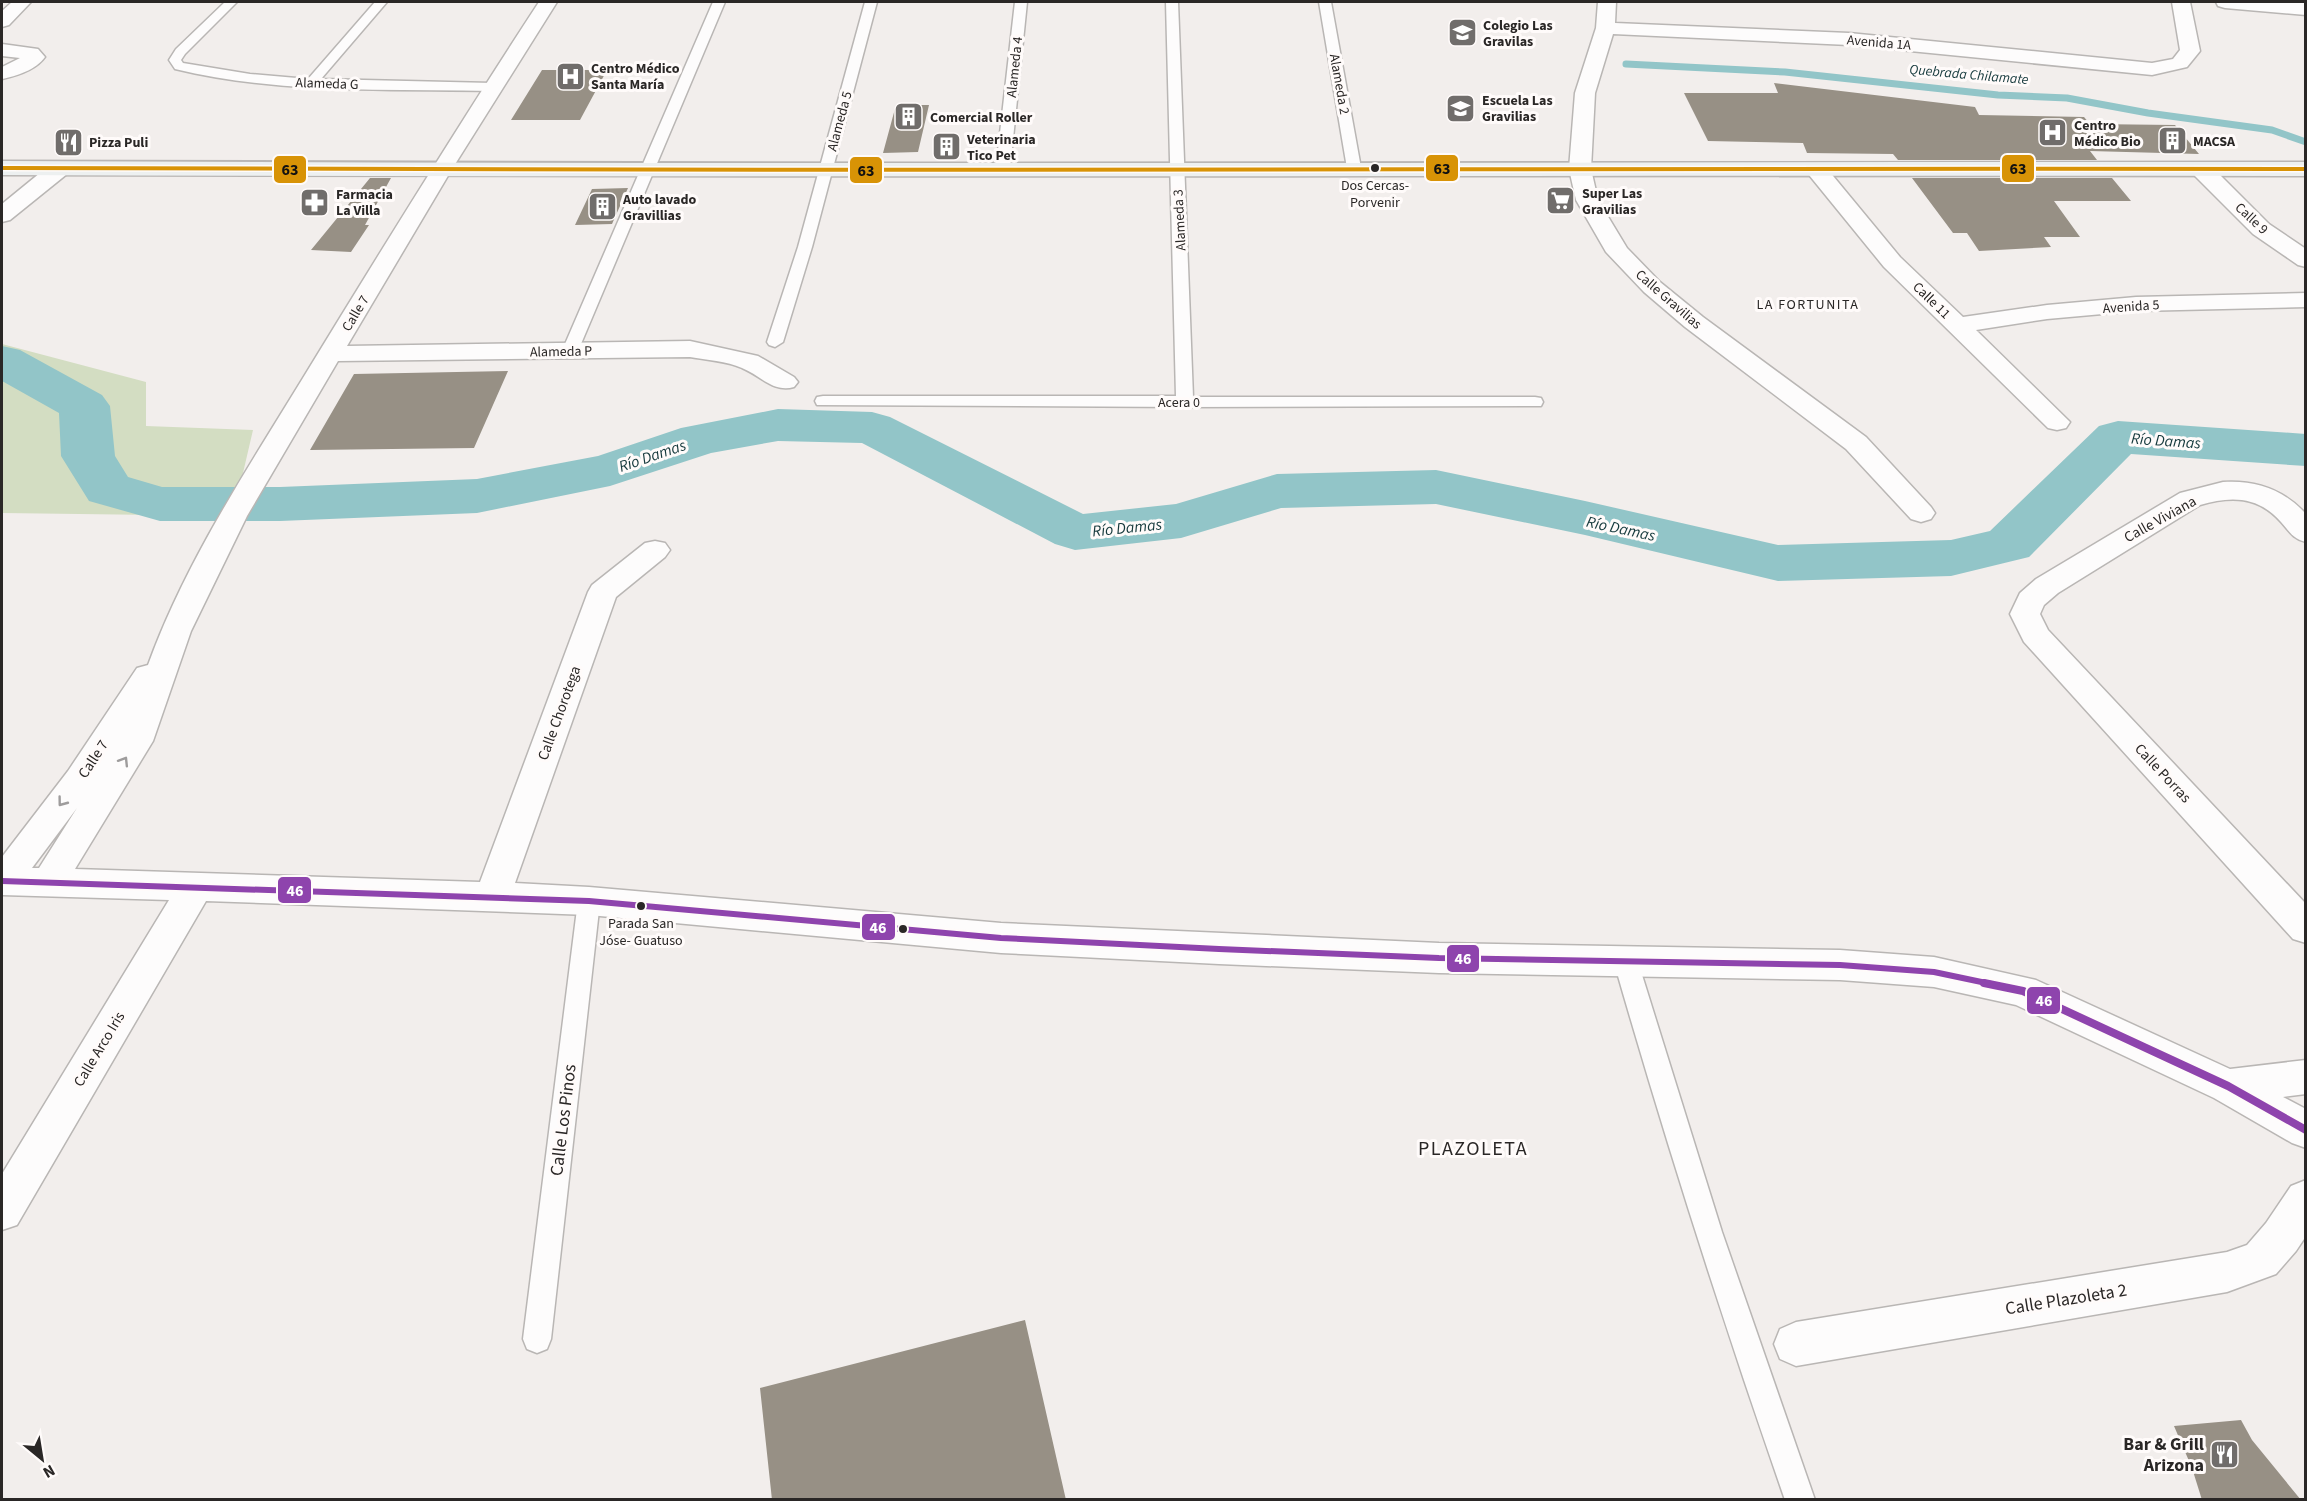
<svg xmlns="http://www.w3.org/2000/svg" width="2307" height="1501" viewBox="0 0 2307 1501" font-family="'Source Sans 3',sans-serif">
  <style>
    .green { fill: #d3ddc2 }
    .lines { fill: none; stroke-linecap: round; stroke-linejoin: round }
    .stream { stroke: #92c5c8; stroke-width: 7 }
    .river { fill: #92c5c8; fill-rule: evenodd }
    .building { fill: #979085 }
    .lane-casing { stroke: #b9b6b4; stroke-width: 3 }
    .street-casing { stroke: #b9b6b4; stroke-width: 3 }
    .secondary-casing { stroke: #b9b6b4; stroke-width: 3 }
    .lane { fill: #fdfcfc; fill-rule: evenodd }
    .street { fill: #fdfcfc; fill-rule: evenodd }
    .secondary { fill: #edf0f0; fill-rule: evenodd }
    .bus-1-far1-casing { stroke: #fffbfa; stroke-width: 10 }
    .bus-1-casing { stroke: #fffbfa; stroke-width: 12 }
    .bus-2-casing { stroke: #fffbfa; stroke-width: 7 }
    .bus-1-far1 { stroke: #8e44ad; stroke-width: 6 }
    .bus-1 { stroke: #8e44ad; stroke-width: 8 }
    .bus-2 { stroke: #d89306; stroke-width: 4 }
    .oneway { stroke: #9e9c9c }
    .bus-dot { fill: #2a2726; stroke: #fffbfa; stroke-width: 2 }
    .labels { text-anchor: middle; stroke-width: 6; stroke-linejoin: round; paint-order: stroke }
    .far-poi-label { font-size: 14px; font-weight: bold; fill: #2a2726; stroke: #fffbfa; text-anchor: start }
    .far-street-label { font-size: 14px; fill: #2a2726; stroke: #fffbfa }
    .far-water-label { font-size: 14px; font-style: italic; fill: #15393c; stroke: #fffbfa }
    .bus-label { font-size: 14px; fill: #2a2726; stroke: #fffbfa }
    .far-neighbourhood-label { font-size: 14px; letter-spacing: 1.5px; fill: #2a2726; stroke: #fffbfa }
    .street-label { font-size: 15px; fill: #2a2726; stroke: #fffbfa }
    .water-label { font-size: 16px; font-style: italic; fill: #15393c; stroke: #fffbfa }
    .near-street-label { font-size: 18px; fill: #2a2726; stroke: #fffbfa }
    .near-poi-label { font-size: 18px; font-weight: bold; fill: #2a2726; stroke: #fffbfa; text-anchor: end }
    .near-neighbourhood-label { font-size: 20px; letter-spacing: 1.5px; fill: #2a2726; stroke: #fffbfa }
    .line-badge { stroke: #fffbfa; stroke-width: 2 }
    .badge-label { font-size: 16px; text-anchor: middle; font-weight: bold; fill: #fff }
    .pale-badge-label { font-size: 16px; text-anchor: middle; font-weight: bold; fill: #111 }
  </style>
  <rect width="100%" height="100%" fill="#f2eeec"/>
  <path class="green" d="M2,344L146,382V426L253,430L233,516L2,513Z"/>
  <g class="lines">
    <path class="stream" d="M1626,64L1785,72L1998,95L2067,98L2148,113L2272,130L2306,142"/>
    <path class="river" d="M2,346L20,350L102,395L110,406L115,456L128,477L162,487H280L477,479L598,456L681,428L778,409L872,412L890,417L1083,514L1176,504L1277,474L1436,470L1585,501L1778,545L1951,540L1990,531L2099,426L2118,421L2306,434V466L2131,454L2029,557L1951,576L1778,581L1585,535L1436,504L1281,508L1181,538L1075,550L1055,544L862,443L778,441L711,453L610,486L477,513L280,521H160L89,501L61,456L59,413L2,381Z"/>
  </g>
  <path class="building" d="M542,70H607L580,120H511Z
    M1774,83L1975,107L1979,115L2084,117L2090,124L2175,125L2199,154L2090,151L2097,160H1898L1893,154L1807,153L1803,143L1708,141L1684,93H1778Z
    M896,105H929L918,152L883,153Z
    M370,178H391L365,225H369L351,252L311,250Z
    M1912,178H2112L2131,201H2054L2080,237H2044L2051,247L1979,251L1967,233H1953Z
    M628,188L612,224L575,225L592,189Z
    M508,371L474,448L310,450L354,374Z
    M1025,1320L1066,1500H772L760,1388Z
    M2241,1420L2252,1440L2301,1500H2202L2192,1468L2174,1426Z"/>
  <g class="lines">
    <defs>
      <path id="lane" d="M225,2H237L185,54L181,60L183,63L250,74L308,79L375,2H387L321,79L492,83L498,87L492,91C387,89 277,94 175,69L169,60L176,49Z
        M713,2H725L578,351L576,354H564L562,351Z
        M865,2H877L812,247L783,342L775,347L769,345L767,342L798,247Z
        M1015,2H1027L1010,168L1003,172L996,168Z
        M1166,2H1178L1193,397H1535L1541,398L1543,402L1541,406L1185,407L817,405L815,401L817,397L823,396H1176Z
        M1319,2H1331L1361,168L1354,172L1347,168Z
        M589,892L597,895L600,901L551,1339L547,1349L537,1353L527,1349L523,1339L578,901L581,895Z
        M1626,952L1634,955L1638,962L1722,1232L1815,1500H1785C1723,1322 1666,1143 1614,962L1618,955Z"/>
      <path id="street" d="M12,2H31L9,25L2,27V11Z
        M539,2H557L452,169L347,346L690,341L758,356L794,377L798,382L794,387C773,393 760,375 742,368C727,361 706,360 690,357L338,361L247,516L191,631L153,741L75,869L480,882L588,592L592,585L645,543L655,541L665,543L670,550L665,557L616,597L515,883L589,887L1001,923L1439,943L1840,950L1934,957L2036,980L2230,1069L2306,1060V1094L2283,1097L2306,1109V1148L2292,1143L2214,1098L2016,1005L1934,987L1840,980L1439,973L1219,964L1001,953L589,915L206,901L17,1225L2,1230V1174L169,900L2,895V857L68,771L137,668L148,665C185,563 246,471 303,378C380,252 458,126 539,2ZM77,808L39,868H32Z
        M1598,2H1616L1615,23L1849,33L2152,63L2173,59L2180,50L2172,2H2190L2200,51L2187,67L2152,75L1849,45L1613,34L1595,93L1591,169L1598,200L1627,248L1660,282L1703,317L1866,437L1931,507L1935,513L1931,519L1921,522L1911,519L1846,449L1685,327L1644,292L1606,252L1576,200L1569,169L1575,93L1596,28Z
        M2216,2L2306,3V15L2225,8L2218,6Z
        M2,44L38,49L45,57C36,70 16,76 2,79V67L20,58L2,56Z
        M59,162L67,164L70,169L67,174L10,220L2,222V204L51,164Z
        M1816,163L1824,165L1900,257L1963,317L2047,305L2136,297L2306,293V307L2136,311L2047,319L1976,330L2070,422L2066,428L2057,430L2048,428L1884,267L1805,170L1808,165Z
        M2203,164L2211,166L2269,224L2306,249V267L2298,265L2253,234L2195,176L2192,171L2195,166Z
        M2223,482C2256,480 2283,489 2306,514V542C2293,539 2289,531 2281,522C2258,496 2231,496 2200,505L2058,593L2044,605L2040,614L2048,630L2306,904V943L2293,939L2024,642L2010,614L2020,593L2036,579L2180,493Z
        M2306,1180V1236L2296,1251L2276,1274L2227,1292L1796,1366L1780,1359L1774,1344L1780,1329L1796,1322L2227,1252L2247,1245L2266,1223L2291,1186Z"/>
      <path id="secondary" d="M2,161C770,165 1538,162 2306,162V176C1538,175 770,178 2,175Z"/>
    </defs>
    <use href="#lane" class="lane-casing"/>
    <use href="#street" class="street-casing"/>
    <use href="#secondary" class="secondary-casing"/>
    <use href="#lane" class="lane"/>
    <use href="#street" class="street"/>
    <use href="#secondary" class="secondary"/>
    <defs>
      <path id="bus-1-far1" d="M2,881L589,901L1001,938L1219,949L1439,958L1840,965L1934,972L1991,984"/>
      <path id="bus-1" d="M1984,983L2023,991L2228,1086L2306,1130"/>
      <path id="bus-2" d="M2,168C770,172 1538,168 2306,169"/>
    </defs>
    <use href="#bus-1-far1" class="bus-1-far1-casing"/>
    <use href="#bus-1" class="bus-1-casing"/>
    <use href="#bus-2" class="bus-2-casing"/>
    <use href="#bus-1-far1" class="bus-1-far1"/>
    <use href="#bus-1" class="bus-1"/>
    <use href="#bus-2" class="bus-2"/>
  </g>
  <defs><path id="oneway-chevron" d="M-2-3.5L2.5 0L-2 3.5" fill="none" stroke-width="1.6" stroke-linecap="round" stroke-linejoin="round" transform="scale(1.5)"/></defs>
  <g class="oneway">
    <use href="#oneway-chevron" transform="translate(124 761) rotate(-58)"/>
    <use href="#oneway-chevron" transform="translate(62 802) rotate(127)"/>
  </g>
  <defs>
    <symbol id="school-square" viewBox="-11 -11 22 22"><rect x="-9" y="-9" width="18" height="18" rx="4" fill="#706d6b" stroke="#fffbfa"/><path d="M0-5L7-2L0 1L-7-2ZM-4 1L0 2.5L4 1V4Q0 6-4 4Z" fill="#fff"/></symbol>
    <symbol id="hospital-square" viewBox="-11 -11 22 22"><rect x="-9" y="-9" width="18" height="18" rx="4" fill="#706d6b" stroke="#fffbfa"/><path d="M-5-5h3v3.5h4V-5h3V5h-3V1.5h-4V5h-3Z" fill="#fff"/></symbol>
    <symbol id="building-square" viewBox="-11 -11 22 22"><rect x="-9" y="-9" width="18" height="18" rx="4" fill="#706d6b" stroke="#fffbfa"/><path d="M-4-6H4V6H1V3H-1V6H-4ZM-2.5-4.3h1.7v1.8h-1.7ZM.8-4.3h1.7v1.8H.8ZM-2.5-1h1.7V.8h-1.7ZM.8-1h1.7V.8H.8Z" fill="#fff"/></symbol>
    <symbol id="restaurant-square" viewBox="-11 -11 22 22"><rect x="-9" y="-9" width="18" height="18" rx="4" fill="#706d6b" stroke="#fffbfa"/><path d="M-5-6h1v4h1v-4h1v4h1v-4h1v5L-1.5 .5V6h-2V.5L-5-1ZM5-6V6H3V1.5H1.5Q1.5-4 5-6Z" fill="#fff"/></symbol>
    <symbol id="supermarket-square" viewBox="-11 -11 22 22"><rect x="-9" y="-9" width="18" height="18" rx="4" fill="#706d6b" stroke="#fffbfa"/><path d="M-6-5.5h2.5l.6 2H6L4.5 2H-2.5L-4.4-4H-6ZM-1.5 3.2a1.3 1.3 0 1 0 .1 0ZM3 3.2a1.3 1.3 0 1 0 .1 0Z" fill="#fff"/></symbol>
    <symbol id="pharmacy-square" viewBox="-11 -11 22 22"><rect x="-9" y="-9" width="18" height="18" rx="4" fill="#706d6b" stroke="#fffbfa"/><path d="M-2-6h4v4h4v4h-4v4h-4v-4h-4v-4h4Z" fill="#fff"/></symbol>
  </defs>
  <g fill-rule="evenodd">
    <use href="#school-square" x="1446" y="16" width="33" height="33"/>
    <use href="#hospital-square" x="554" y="60" width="33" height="33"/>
    <use href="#school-square" x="1444" y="92" width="33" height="33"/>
    <use href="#building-square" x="892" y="100" width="33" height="33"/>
    <use href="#hospital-square" x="2036" y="116" width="33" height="33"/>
    <use href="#building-square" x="2156" y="124" width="33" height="33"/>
    <use href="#restaurant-square" x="52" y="126" width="33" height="33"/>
    <use href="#building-square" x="930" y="130" width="33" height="33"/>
    <use href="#supermarket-square" x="1544" y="184" width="33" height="33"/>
    <use href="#pharmacy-square" x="298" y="186" width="33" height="33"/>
    <use href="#building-square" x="586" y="190" width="33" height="33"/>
    <use href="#restaurant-square" x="2208" y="1438" width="33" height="33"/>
  </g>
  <g class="bus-dot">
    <circle cx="1375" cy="168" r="5"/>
    <circle cx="641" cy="906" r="5"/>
    <circle cx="903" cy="929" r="5"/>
  </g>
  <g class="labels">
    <g class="far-poi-label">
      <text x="1483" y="30">Colegio Las<tspan x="1483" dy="16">Gravilas</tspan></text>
      <text x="591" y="73">Centro Médico<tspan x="591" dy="16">Santa María</tspan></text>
      <text x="1482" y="105">Escuela Las<tspan x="1482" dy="16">Gravilias</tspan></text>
      <text x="930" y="122">Comercial Roller</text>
      <text x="2074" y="130">Centro<tspan x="2074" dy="16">Médico Bio</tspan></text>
      <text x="967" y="144">Veterinaria<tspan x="967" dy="16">Tico Pet</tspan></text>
      <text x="2193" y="146">MACSA</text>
      <text x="89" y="147">Pizza Puli</text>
      <text x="1582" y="198">Super Las<tspan x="1582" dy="16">Gravilias</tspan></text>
      <text x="336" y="199">Farmacia<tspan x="336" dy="16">La Villa</tspan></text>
      <text x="623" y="204">Auto lavado<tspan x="623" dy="16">Gravillias</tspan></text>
    </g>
    <g class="far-street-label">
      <text transform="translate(1879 42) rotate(5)" y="5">Avenida 1A</text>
      <text transform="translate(1014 67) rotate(-84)" y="5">Alameda 4</text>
      <text transform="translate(327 83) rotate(2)" y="5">Alameda G</text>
      <text transform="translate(1340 84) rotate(80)" y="5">Alameda 2</text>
      <text transform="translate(839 121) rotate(-75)" y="5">Alameda 5</text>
      <text transform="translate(2252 218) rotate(43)" y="5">Calle 9</text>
      <text transform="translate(1179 220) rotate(-93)" y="5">Alameda 3</text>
      <text transform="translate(1669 299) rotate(41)" y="5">Calle Gravilias</text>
      <text transform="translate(1932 300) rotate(44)" y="5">Calle 11</text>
      <text transform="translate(2131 306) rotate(-4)" y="5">Avenida 5</text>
      <text transform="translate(355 313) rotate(-59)" y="5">Calle 7</text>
      <text transform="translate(561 351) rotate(-1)" y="5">Alameda P</text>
      <text x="1179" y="407">Acera 0</text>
    </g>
    <g class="far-water-label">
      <text transform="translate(1969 74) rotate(5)" y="5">Quebrada Chilamate</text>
    </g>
    <g class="bus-label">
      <text x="1375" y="190">Dos Cercas-<tspan x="1375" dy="17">Porvenir</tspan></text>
      <text x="641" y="928">Parada San<tspan x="641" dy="17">Jóse- Guatuso</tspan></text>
    </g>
    <g class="far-neighbourhood-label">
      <text x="1808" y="309">LA FORTUNITA</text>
    </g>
    <g class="street-label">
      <text transform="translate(2160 519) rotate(-29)" y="5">Calle Viviana</text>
      <text transform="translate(559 713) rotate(-70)" y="5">Calle Chorotega</text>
      <text transform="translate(93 759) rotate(-57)" y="5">Calle 7</text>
      <text transform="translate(2163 773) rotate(47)" y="5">Calle Porras</text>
      <text transform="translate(99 1049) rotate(-59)" y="5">Calle Arco Iris</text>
    </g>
    <g class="water-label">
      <text transform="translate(2166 440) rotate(4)" y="6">Río Damas</text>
      <text transform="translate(652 455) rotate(-19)" y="6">Río Damas</text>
      <text transform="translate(1127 527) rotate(-6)" y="6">Río Damas</text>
      <text transform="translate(1621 528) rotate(12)" y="6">Río Damas</text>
    </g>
    <g class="near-street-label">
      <text transform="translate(563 1120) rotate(-83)" y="6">Calle Los Pinos</text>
      <text transform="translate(2066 1299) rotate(-9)" y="6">Calle Plazoleta 2</text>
    </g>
    <g class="near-poi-label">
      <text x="2204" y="1450">Bar &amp; Grill<tspan x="2204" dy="21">Arizona</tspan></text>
    </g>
    <g class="near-neighbourhood-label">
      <text x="1473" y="1155">PLAZOLETA</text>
    </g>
  </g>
  <g class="line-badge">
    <rect x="1425" y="154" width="34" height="28" rx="6" fill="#d89306"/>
    <rect x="2001" y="154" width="34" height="29" rx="6" fill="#d89306"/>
    <rect x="273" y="155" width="34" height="29" rx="6" fill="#d89306"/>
    <rect x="849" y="156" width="34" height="28" rx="6" fill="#d89306"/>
    <rect x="277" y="876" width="35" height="28" rx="6" fill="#8e44ad"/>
    <rect x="861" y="913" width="35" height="28" rx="6" fill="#8e44ad"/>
    <rect x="1446" y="944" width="34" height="29" rx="6" fill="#8e44ad"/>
    <rect x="2026" y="986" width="35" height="29" rx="6" fill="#8e44ad"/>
  </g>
  <g class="badge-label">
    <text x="295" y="896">46</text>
    <text x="878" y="933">46</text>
    <text x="1463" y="964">46</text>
    <text x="2044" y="1006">46</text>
  </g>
  <g class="pale-badge-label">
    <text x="1442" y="174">63</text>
    <text x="2018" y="174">63</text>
    <text x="290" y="175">63</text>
    <text x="866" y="176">63</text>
  </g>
  <rect width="2307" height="1501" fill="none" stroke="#2a2726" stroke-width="6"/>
  <g transform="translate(42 1459) rotate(150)" stroke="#fffbfa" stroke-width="4.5" paint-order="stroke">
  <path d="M0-4.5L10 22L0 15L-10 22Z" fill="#2a2726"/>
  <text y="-9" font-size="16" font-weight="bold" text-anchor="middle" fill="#2a2726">N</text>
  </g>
</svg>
